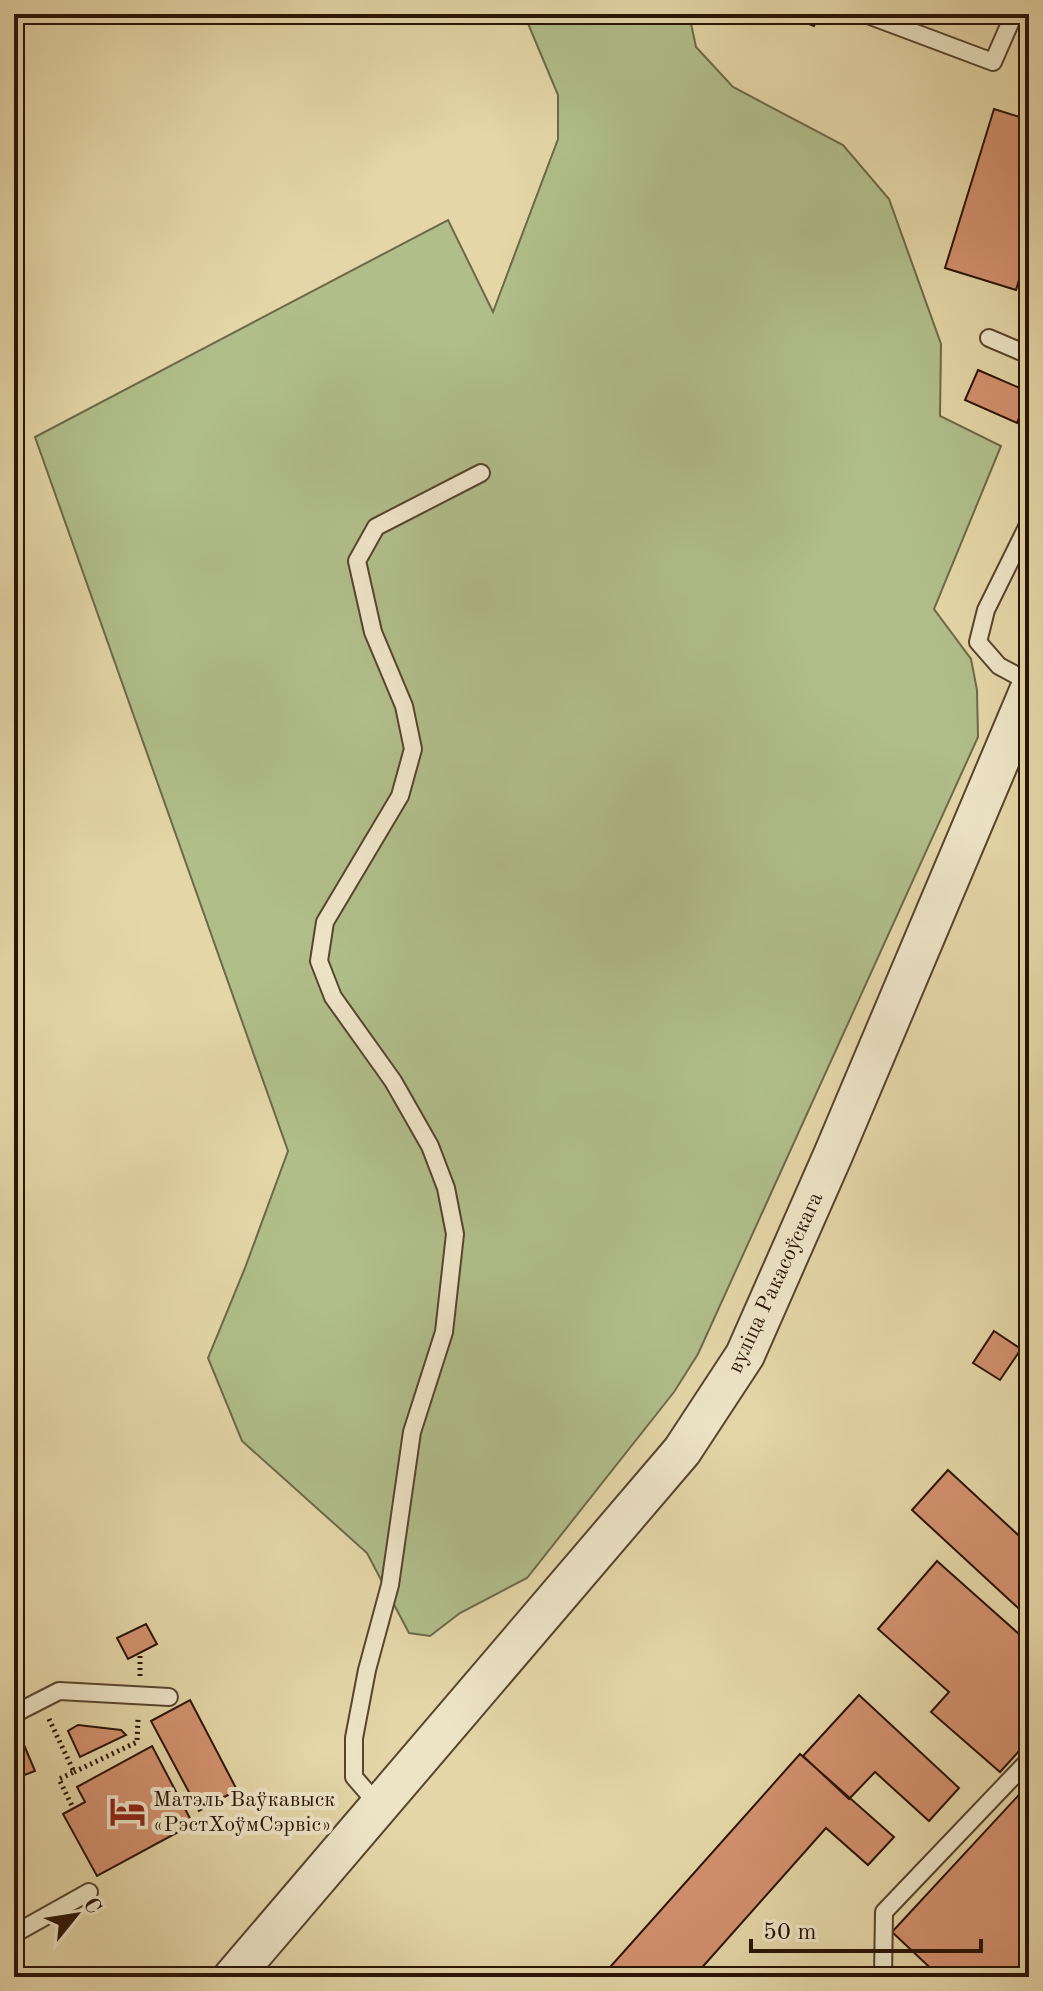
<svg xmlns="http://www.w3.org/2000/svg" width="1043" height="1991" viewBox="0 0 1043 1991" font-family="'Old Standard TT',serif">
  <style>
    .green { fill: #b0be8a; stroke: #6d6948; stroke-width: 2 }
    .building { fill: #d3916f; stroke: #2a1406; stroke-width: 2 }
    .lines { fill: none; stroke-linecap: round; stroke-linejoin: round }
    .service-casing { stroke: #58442e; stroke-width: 20 }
    .tertiary-casing { stroke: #58442e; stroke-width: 42 }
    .path { stroke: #2a1406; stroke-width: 5; stroke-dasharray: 2 4; stroke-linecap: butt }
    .service { stroke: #ede4c6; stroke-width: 16 }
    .tertiary { stroke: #ede4c6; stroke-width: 38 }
    .labels { text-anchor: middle; stroke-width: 8; stroke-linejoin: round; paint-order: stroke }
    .street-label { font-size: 22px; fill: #2a1406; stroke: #ede4c6 }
    .poi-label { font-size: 22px; fill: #2a1406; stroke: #ede4c6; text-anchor: start }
  </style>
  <rect width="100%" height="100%" fill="#e4d6a7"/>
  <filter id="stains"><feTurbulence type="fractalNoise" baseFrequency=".0025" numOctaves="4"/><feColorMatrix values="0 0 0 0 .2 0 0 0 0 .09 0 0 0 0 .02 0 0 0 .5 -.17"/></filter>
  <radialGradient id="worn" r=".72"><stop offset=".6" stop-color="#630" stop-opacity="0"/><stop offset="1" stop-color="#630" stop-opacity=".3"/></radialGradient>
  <path class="green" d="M524,14H689L696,47L733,87L843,145L889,199L941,344L940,416L1001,446L934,609L971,659L977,690L978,737L698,1354L674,1392L527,1578L460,1613L430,1636L409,1633L367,1553L242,1441L208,1358L245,1268L288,1151L35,437L448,220L493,312L558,139V95Z"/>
  <path class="building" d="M782,14H819L814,26Z
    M994,109L1029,120V247L1016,290L945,268Z
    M978,370L1029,392L1017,423L965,400Z
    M994,1331L1021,1349L1000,1380L973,1363Z
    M948,1470L1029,1545V1618L912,1510Z
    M937,1561L1029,1643V1740L1000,1772L931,1712L949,1692L878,1629Z
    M146,1624L157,1644L128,1659L117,1638Z
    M859,1695L959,1788L929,1821L875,1772L849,1799L803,1756Z
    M190,1700L237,1790L199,1811L151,1721Z
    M78,1725L121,1730L126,1735L80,1757L68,1731Z
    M24,1745L35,1771L14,1779V1749Z
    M152,1746L193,1824L97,1876L63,1814L85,1802L77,1787Z
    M800,1754L894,1837L868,1865L826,1828L698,1972L704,1977H605L603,1975Z
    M1029,1784V1977H940L892,1932Z"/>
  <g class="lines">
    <defs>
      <path id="service" d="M865,14L993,62L1014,14
        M989,338L1029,355
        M1029,523L986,610L978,642L999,666L1029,682
        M14,1714L59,1691L169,1697
        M379,1806L354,1777V1738L367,1670L390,1585L412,1432L444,1332L455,1234L446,1188L430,1146L393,1081L333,997L319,961L325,922L400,796L413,749L404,706L373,632L357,561L376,527L481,473
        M14,1934L89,1892
        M14,1970L17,1977
        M883,1977L884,1912L1029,1760"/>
      <path id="tertiary" d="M233,1977L682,1451L745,1355L833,1155L1029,691"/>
    </defs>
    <use href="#service" class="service-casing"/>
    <use href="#tertiary" class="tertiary-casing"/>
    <path class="path" d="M140,1676V1653
      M49,1719L74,1772L59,1779L73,1808
      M74,1772L137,1742L138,1718"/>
    <use href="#service" class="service"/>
    <use href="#tertiary" class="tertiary"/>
  </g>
  <defs>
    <symbol id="hotel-bare" viewBox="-9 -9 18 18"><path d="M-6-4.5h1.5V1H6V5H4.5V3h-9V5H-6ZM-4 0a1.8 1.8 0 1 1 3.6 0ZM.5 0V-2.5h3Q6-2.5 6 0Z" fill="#8f2418" stroke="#ede4c6" stroke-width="2.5" paint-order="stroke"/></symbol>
  </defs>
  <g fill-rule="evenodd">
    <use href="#hotel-bare" x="102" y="1786" width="51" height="51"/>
  </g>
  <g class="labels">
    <g class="street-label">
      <text transform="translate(774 1282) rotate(-65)" y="8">вуліца Ракасоўскага</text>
    </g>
    <g class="poi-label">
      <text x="153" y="1806">Матэль Ваўкавыск<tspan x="153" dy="25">«РэстХоўмСэрвіс»</tspan></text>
    </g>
  </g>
  <rect width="1043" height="1991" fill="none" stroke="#e4d6a7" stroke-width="48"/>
  <rect x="16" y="16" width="1011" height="1959" fill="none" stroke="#2a1406" stroke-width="4"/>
  <rect x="24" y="24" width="995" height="1943" fill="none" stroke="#2a1406" stroke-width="2"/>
  <g transform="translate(76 1915) rotate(60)" stroke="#ede4c6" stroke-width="6" paint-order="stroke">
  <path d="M0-6L14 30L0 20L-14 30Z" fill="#2a1406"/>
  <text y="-12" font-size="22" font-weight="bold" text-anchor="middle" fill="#2a1406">С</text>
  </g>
  <path d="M751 1939v12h230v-12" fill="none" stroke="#2a1406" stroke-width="4"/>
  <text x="763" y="1939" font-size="24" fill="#2a1406" stroke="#ede4c6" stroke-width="6" paint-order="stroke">50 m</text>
  <rect width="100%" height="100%" filter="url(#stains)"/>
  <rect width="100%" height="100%" fill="url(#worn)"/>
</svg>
